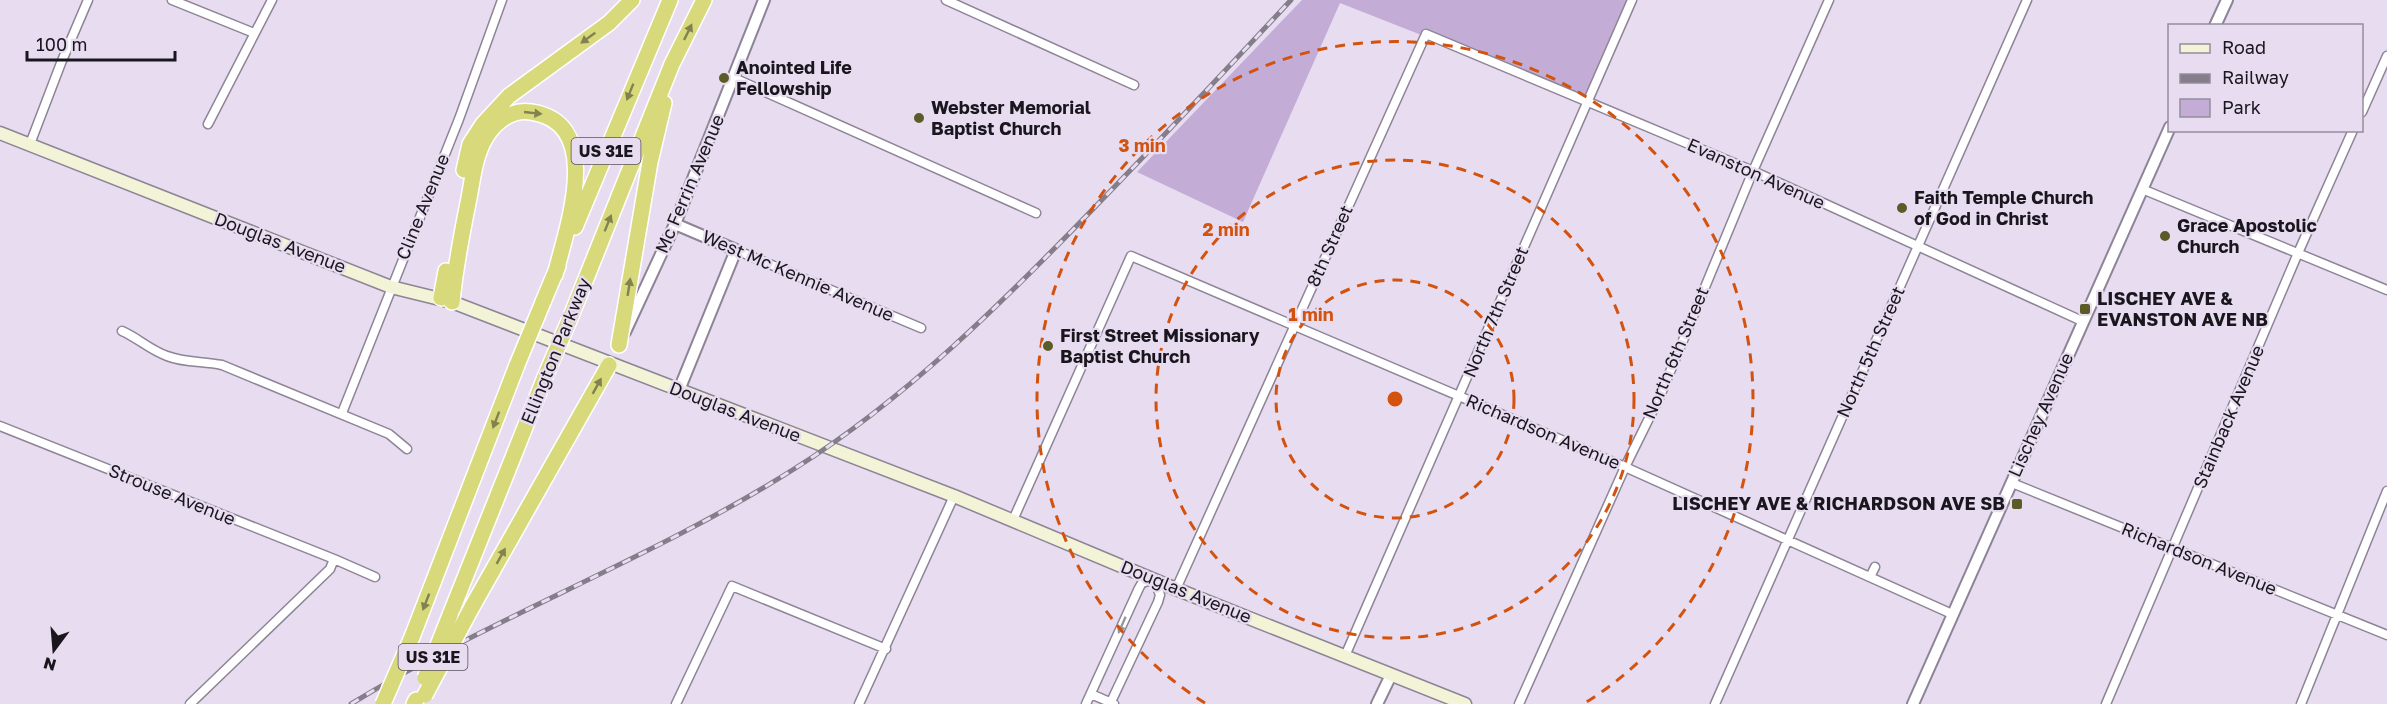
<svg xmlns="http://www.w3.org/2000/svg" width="2387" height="704" viewBox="0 0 2387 704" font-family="'Golos Text',sans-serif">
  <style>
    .green { fill: #c3add6 }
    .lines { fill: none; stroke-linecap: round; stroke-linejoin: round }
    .minor-casing { stroke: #8d8496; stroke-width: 11 }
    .tertiary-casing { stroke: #8d8496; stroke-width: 14 }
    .secondary-casing { stroke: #8d8496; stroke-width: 15 }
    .motorway-casing { stroke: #fff; stroke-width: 18 }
    .minor { stroke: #fff; stroke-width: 8 }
    .tertiary { stroke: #fff; stroke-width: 10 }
    .secondary { stroke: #f3f4d7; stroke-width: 12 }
    .motorway { stroke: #d8d97a; stroke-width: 15 }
    .rail-casing { stroke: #847d8a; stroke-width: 5 }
    .rail { stroke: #e7dcf0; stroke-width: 3; stroke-dasharray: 9; stroke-linecap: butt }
    .motorway-bridge-casing { stroke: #fff; stroke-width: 18; stroke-linecap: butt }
    .motorway-bridge { stroke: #d8d97a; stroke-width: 15 }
    .oneway { fill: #828150 }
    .oneway2 { fill: #989699 }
    .ring { fill: none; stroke: #d3520e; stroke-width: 3; stroke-dasharray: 10 8 }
    .poi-dot { fill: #5b5b28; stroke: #e7dcf0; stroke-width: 2 }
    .labels { text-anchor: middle; stroke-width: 4.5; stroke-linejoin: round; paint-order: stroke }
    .shield { fill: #e7dcf0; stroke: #58515c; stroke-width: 1.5 }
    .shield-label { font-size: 16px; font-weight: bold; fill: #1a161d }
    .poi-label { font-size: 18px; font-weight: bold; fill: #1a161d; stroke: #e7dcf0; text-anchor: start }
    .street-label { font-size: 18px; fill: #1a161d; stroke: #e7dcf0 }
    .centre { fill: #d3520e; stroke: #e7dcf0; stroke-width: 3 }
    .ring-label { font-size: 18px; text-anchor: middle; font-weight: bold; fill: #d3520e; stroke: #e7dcf0; stroke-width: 4.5; stroke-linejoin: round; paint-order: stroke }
  </style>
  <rect width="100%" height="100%" fill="#e7dcf0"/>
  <path class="green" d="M1302,0H1632L1586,100L1340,3L1243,222L1137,172Z"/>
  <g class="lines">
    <defs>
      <path id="minor" d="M172,0L254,33
        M946,0L1134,85
        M734,78L1036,213
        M2362,112L2387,56
        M208,124L272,0
        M30,144L61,63L88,0
        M2142,189L2387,290
        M736,250L921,328
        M122,331C138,338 150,350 167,356C185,363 203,361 222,365L389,434L407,449
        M342,413L459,119L502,0
        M0,426L334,559L330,569L190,704
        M2012,483L2387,635
        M1013,520L1131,256L1625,467L1952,614
        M334,559L375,577
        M1870,577L1875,567
        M1176,589L1426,34L1753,171L2082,321
        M1345,656L1632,0
        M1091,694L1114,704
        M676,704L732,586L886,649
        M859,704L954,496
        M1086,704L1139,588L1142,583L1154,579L1160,595L1158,602L1110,704
        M1519,704L1625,467L1660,396L1753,171L1829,0
        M1715,704L2027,0
        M2106,704L2298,253L2353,130
        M2301,704L2387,491"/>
      <path id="tertiary" d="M2215,26L2227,0
        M675,224L736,250L679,390
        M625,332L675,224L764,0
        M1377,704L1391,675
        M1913,704L2170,127"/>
      <path id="secondary" d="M0,133L391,287L452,302L954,496L1176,589L1465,704"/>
      <path id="motorway" d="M464,170L470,144L483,124L509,96L609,23L632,0
        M575,227L670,0
        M441,298L446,271
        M452,302C455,267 462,233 469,198C473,177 475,155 486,137C496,121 512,109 531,112C606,123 566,230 555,275
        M543,302L558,266
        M571,316L672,64L704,0
        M619,345L650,162L664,103
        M472,607L609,365
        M450,615L545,377
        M412,637L517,365
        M414,704L416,700"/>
    </defs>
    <use href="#minor" class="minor-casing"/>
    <use href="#tertiary" class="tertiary-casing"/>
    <use href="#secondary" class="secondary-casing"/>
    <use href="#motorway" class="motorway-casing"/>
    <use href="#minor" class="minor"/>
    <use href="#tertiary" class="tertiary"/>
    <use href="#secondary" class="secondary"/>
    <use href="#motorway" class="motorway"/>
    <defs>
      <path id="rail" d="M351,704C494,616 652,559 794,469C907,398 1002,303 1094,208C1161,139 1226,70 1291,0"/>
    </defs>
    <use href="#rail" class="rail-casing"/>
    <use href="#rail" class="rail"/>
    <defs>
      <path id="motorway-bridge" d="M517,365L543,302
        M545,377L571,316
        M425,678L450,615
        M425,695L472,607
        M383,704L412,637"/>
    </defs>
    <use href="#motorway-bridge" class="motorway-bridge-casing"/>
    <use href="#motorway-bridge" class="motorway-bridge"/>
  </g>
  <defs><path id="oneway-solid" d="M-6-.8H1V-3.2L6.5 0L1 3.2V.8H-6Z" transform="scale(1.5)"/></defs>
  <g class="oneway">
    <use href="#oneway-solid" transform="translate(688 32) rotate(-64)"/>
    <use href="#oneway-solid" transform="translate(588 38) rotate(144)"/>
    <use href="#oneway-solid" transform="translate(630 92) rotate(112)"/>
    <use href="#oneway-solid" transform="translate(533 113) rotate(6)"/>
    <use href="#oneway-solid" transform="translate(608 223) rotate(-68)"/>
    <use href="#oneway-solid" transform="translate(629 287) rotate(-81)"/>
    <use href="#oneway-solid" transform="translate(597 386) rotate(-61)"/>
    <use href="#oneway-solid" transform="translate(496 420) rotate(111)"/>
    <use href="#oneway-solid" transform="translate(501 556) rotate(-61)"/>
    <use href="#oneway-solid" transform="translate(426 602) rotate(111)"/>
  </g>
  <use class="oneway2" href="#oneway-solid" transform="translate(1122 625) rotate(114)"/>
  <g class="ring">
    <circle cx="1395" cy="399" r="119"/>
    <circle cx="1395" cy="399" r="239"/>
    <path d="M1205 703A358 358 0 1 1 1585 703"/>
  </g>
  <g class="poi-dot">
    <circle cx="724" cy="78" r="6"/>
    <circle cx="919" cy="118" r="6"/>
    <circle cx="1902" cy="208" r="6"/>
    <circle cx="2165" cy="236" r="6"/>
    <rect x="2079" y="303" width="12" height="12" rx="3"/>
    <circle cx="1048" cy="346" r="6"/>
    <rect x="2011" y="498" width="12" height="12" rx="3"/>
  </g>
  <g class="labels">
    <g class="shield">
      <rect x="571.5" y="138" width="69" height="26" rx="4.5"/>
      <rect x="398.5" y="644" width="69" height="26" rx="4.5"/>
    </g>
    <g class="shield-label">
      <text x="606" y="157">US 31E</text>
      <text x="433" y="663">US 31E</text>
    </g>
    <g class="poi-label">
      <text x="736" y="74">Anointed Life<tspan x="736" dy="21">Fellowship</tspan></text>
      <text x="931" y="114">Webster Memorial<tspan x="931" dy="21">Baptist Church</tspan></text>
      <text x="1914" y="204">Faith Temple Church<tspan x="1914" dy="21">of God in Christ</tspan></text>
      <text x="2177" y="232">Grace Apostolic<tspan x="2177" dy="21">Church</tspan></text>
      <text x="2097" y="305">LISCHEY AVE &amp;<tspan x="2097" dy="21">EVANSTON AVE NB</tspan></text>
      <text x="1060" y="342">First Street Missionary<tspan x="1060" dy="21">Baptist Church</tspan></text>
      <text x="2005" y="510" text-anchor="end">LISCHEY AVE &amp; RICHARDSON AVE SB</text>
    </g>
    <g class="street-label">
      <text transform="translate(1756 174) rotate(24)" y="6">Evanston Avenue</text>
      <text transform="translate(690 184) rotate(-67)" y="6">Mc Ferrin Avenue</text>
      <text transform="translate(423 207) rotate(-68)" y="6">Cline Avenue</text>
      <text transform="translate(280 243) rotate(21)" y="6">Douglas Avenue</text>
      <text transform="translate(1330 246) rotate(-66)" y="6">8th Street</text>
      <text transform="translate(798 276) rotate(23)" y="6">West Mc Kennie Avenue</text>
      <text transform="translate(1496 312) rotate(-67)" y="6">North 7th Street</text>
      <text transform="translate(556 351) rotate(-68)" y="6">Ellington Parkway</text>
      <text transform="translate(1871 352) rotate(-66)" y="6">North 5th Street</text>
      <text transform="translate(1676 353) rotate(-67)" y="6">North 6th Street</text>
      <text transform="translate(735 412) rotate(21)" y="6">Douglas Avenue</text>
      <text transform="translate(2041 415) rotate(-66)" y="6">Lischey Avenue</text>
      <text transform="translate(2229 417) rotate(-67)" y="6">Stainback Avenue</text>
      <text transform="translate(1543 432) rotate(23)" y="6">Richardson Avenue</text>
      <text transform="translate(172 495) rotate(22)" y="6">Strouse Avenue</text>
      <text transform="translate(2199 559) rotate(22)" y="6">Richardson Avenue</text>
      <text transform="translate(1186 592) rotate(22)" y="6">Douglas Avenue</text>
    </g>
  </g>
  <circle cx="1395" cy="399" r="9" class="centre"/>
  <g class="ring-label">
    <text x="1142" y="152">3 min</text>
    <text x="1226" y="236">2 min</text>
    <text x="1311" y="321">1 min</text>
  </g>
  <rect x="2168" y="24" width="195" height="108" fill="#e7dcf0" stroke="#958d9c" stroke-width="1.5"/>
  <rect x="2180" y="44" width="30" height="9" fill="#f3f4d7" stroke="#958d9c" stroke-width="1.5"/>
  <text x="2222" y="54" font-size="18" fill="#1a161d">Road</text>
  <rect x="2180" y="74" width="30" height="9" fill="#847d8a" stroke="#958d9c" stroke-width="1.5"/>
  <text x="2222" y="84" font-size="18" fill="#1a161d">Railway</text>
  <rect x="2180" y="99" width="30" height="18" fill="#c3add6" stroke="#958d9c" stroke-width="1.5"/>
  <text x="2222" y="114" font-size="18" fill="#1a161d">Park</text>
  <g transform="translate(54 650) rotate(196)" stroke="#e7dcf0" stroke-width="4.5" paint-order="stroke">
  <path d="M0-4.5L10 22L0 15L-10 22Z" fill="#1a161d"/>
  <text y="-9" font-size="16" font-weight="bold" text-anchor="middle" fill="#1a161d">N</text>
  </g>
  <path d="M27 51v9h148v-9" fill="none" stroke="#1a161d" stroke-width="3"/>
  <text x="36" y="51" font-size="18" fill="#1a161d" stroke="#e7dcf0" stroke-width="4.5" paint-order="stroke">100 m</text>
</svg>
